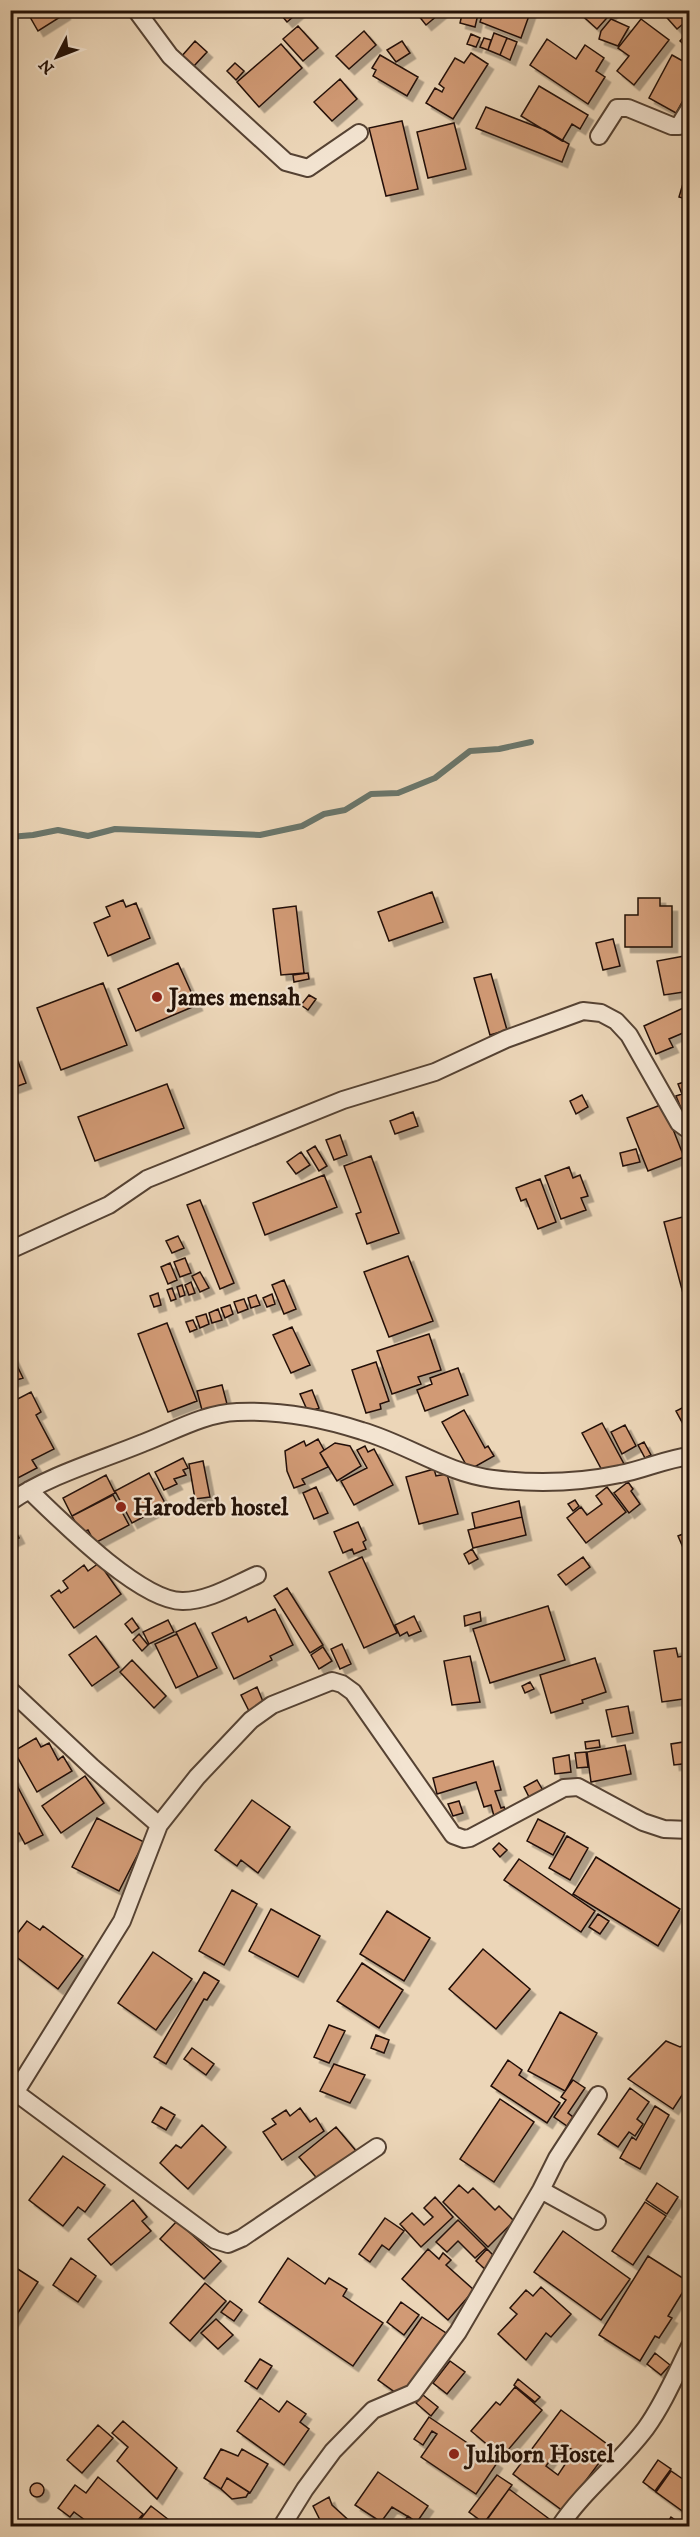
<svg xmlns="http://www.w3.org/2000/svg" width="700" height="2537" viewBox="0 0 700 2537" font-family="'IM FELL DW Pica',serif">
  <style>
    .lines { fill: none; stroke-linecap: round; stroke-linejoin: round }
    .stream { stroke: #6a766b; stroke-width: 6 }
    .building { fill: #d19a75; stroke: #231107; stroke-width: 1.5; fill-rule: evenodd; filter: url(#shadow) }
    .minor-casing { stroke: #554233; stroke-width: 20 }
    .minor { stroke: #f3e4d1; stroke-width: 16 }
    .poi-dot { fill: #8f2418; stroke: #f3e4d1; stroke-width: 2 }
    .labels { text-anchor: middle; stroke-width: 4.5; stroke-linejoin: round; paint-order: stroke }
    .poi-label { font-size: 24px; font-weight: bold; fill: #231107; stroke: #f3e4d1; text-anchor: start }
  </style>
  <defs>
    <filter id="shadow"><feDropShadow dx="5.5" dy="5.5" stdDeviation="0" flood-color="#0004"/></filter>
  </defs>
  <rect width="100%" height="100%" fill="#ecd6b8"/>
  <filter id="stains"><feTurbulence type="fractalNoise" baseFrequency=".00333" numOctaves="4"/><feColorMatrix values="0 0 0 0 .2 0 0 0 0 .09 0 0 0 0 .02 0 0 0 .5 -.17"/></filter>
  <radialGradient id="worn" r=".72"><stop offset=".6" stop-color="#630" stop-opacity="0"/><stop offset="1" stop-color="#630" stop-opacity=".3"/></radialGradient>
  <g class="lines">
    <path class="stream" d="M10,837L33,835L58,830L88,836L115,829L260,835L302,826L324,814L345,810L371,794L398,793L435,778L470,751L499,749L531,742"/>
  </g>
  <path class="building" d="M26,10H63L65,14L38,31Z
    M277,10H301L287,22Z
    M414,10H444L426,25Z
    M463,10H479L475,27L460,23Z
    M484,10H531L521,38L480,22Z
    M576,10H614L597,29Z
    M660,10H690V18L677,29Z
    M611,19L629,27L618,46L599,39L601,31Z
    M641,19L669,40L634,85L617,71L629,56L618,48Z
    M298,26L318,48L303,61L283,39Z
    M690,30V50L680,41Z
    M364,31L376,45L349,69L336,56Z
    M494,33L507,38L500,55L488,50Z
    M471,34L480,38L476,47L467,44Z
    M484,38L491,40L488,50L480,47Z
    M507,38L517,42L510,60L500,55Z
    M547,39L576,59L585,45L604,58L596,71L605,77L588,104L530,65Z
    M195,41L207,52L193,67L181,57Z
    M402,41L410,53L396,62L387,50Z
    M281,44L302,68L259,107L237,82Z
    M471,53L488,64L453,119L426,103L435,88L442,92L444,88L439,84L455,58L464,63Z
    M380,55L418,77L407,96L373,76L376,70L372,68Z
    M672,55L690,65V88L676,113L649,98Z
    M235,63L244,71L236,80L227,71Z
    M340,79L357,99L332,121L314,102Z
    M539,86L588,115L580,129L572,124L562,141L521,116Z
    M486,107L545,130L569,144L562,162L476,128Z
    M402,121L418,189L386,196L369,128Z
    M454,123L466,169L428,178L417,132Z
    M690,160V200L679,197Z
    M432,892L443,922L389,941L378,912Z
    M638,898H660V906H672V947H625V915H638Z
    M123,900L126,907L136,903L150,938L108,956L94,923L110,916L106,907Z
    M296,906L304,973L281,975L273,909Z
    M613,939L620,966L603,970L596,943Z
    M690,955V991L664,995L657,961Z
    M178,963L197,1005L136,1031L118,989Z
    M308,973L309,979L294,982L293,975Z
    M491,974L507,1030L490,1035L474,978Z
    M103,983L127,1045L61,1070L37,1008Z
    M309,995L316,999L308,1010L301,1005Z
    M690,1005V1030L669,1039L673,1047L656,1054L644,1026Z
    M16,1056L26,1083L10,1089V1058Z
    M690,1080V1117L685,1118L676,1096L682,1094L678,1084Z
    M167,1084L184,1128L95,1161L78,1117Z
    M582,1095L588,1107L576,1114L570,1101Z
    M663,1104L684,1157L648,1171L627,1118Z
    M413,1112L418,1126L395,1134L390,1121Z
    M340,1135L347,1155L334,1160L326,1140Z
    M315,1146L327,1166L319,1171L307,1151Z
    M636,1149L640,1162L623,1166L620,1153Z
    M301,1152L310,1165L296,1174L287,1162Z
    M371,1156L399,1233L367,1244L356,1214L361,1212L344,1166Z
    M569,1167L573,1178L580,1175L588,1196L581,1198L586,1210L561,1219L545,1176Z
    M324,1175L337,1207L265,1235L253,1203Z
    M540,1179L556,1222L538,1229L526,1199L521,1201L516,1188Z
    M200,1200L234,1283L220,1289L187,1205Z
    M690,1215V1300L685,1301L664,1222Z
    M178,1236L184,1248L172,1253L166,1241Z
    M408,1256L433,1321L389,1337L364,1272Z
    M185,1258L191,1273L180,1277L174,1262Z
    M170,1263L177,1280L168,1284L161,1267Z
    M200,1272L209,1288L200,1292L192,1276Z
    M284,1280L296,1309L284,1314L272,1285Z
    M191,1282L195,1293L189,1295L185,1285Z
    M182,1285L185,1295L180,1297L177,1287Z
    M172,1288L176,1299L171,1301L167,1290Z
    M158,1293L161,1305L154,1307L150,1296Z
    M272,1294L275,1304L267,1307L263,1298Z
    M256,1295L260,1305L251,1308L248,1298Z
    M244,1299L248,1309L238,1313L234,1302Z
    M230,1305L233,1314L225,1318L221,1308Z
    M218,1309L222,1320L212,1323L209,1313Z
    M206,1314L209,1324L200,1328L196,1317Z
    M193,1320L197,1329L190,1332L186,1322Z
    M167,1323L197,1401L168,1412L138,1334Z
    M292,1327L310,1365L291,1373L273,1335Z
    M429,1334L441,1370L418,1377L421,1384L392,1394L377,1351Z
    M10,1351L23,1378L10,1382Z
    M376,1362L389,1401L380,1404L381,1409L366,1413L352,1370Z
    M458,1368L468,1395L425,1411L417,1390L432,1384L430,1378Z
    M222,1385L227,1404L203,1414L197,1391Z
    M312,1390L319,1408L308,1412L300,1394Z
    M31,1392L41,1412L36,1415L54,1449L32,1460L37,1468L10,1482V1403Z
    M688,1405L690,1408V1437L676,1411Z
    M464,1410L485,1448L488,1446L494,1456L469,1470L442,1422Z
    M602,1423L624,1464L604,1474L582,1433Z
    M625,1425L636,1446L622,1454L611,1432Z
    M318,1439L324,1450L320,1453L328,1467L302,1479L305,1484L294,1488L287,1471L285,1451L304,1441L306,1446Z
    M644,1442L651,1455L645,1458L638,1445Z
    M335,1443L350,1446L361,1466L337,1481L320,1453Z
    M365,1446L368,1452L374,1449L393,1485L354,1505L341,1481L367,1468L357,1450Z
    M183,1458L188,1468L183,1470L186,1475L174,1479L177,1484L164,1490L155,1472Z
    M203,1461L210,1497L195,1499L189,1464Z
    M434,1469L436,1476L447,1474L458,1514L419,1524L406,1477Z
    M149,1473L166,1505L132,1523L115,1491Z
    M106,1475L115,1493L72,1516L63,1498Z
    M628,1482L633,1489L631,1491L640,1504L629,1513L614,1493Z
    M316,1487L328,1513L314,1519L303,1493Z
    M607,1487L626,1512L586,1543L567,1518L581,1507L587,1515L602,1504L596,1496Z
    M113,1495L129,1525L95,1543L88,1530L81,1533L72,1516Z
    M575,1500L579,1506L573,1511L568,1504Z
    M519,1501L522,1517L475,1528L472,1513Z
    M522,1517L526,1535L473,1548L468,1530Z
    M358,1522L366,1540L363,1542L366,1549L354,1554L352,1549L343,1553L334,1532Z
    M15,1530L19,1538L10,1542V1532Z
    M690,1531V1564L678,1536Z
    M472,1549L478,1559L469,1564L464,1554Z
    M362,1557L397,1633L364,1648L329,1572Z
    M583,1557L590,1567L566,1585L558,1575Z
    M99,1563L121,1594L74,1628L51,1596L59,1590L61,1593L68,1588L63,1581L84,1565L88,1571Z
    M287,1588L323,1645L310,1653L274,1596Z
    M548,1606L565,1660L490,1683L473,1629Z
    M275,1609L293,1645L270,1656L272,1660L234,1679L212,1633L246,1617L248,1622Z
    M480,1612L481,1621L465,1626L464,1616Z
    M414,1616L421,1631L409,1636L407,1632L400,1636L395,1625Z
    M132,1618L139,1628L132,1633L125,1624Z
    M168,1620L174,1632L149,1644L143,1632Z
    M195,1623L217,1668L198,1677L176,1632Z
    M139,1634L148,1645L142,1651L133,1640Z
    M177,1634L198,1677L176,1688L155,1644Z
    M96,1636L119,1667L92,1686L69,1655Z
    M342,1644L351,1664L340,1669L331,1649Z
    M323,1647L332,1661L319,1669L311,1655Z
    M676,1648L678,1657L690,1655V1698L662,1702L654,1651Z
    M470,1656L480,1702L452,1705L444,1661Z
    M595,1658L606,1692L582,1700L583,1703L551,1713L540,1675Z
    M132,1660L166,1696L154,1708L120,1672Z
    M530,1682L534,1689L525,1693L522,1686Z
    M257,1687L264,1704L249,1711L241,1695Z
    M628,1706L633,1733L612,1737L606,1710Z
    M36,1738L41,1747L49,1743L58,1760L63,1756L72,1771L37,1792L14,1751Z
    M599,1740L600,1747L586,1749L585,1742Z
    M690,1741V1763L674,1765L671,1744Z
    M625,1745L631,1774L591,1782L587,1752Z
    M586,1752L588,1767L577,1768L575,1753Z
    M569,1755L571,1772L555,1774L553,1758Z
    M493,1761L501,1790L495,1791L501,1808L504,1807L506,1813L495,1820L491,1805L484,1807L476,1782L437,1794L433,1778Z
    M85,1776L104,1803L61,1833L42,1806Z
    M13,1778L43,1835L25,1844L19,1833L10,1838V1779Z
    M537,1780L545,1794L531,1801L524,1787Z
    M690,1780V1820H687L684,1781Z
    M252,1800L290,1827L258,1873L241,1860L237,1866L215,1850Z
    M459,1801L463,1813L453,1816L448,1804Z
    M97,1818L144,1842L119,1891L72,1867Z
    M538,1819L565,1833L553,1855L527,1841Z
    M567,1836L588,1848L570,1880L549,1868Z
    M499,1843L507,1850L500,1857L493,1849Z
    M596,1857L680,1909L658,1946L573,1894Z
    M519,1859L595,1911L581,1932L504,1880Z
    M232,1890L257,1904L224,1965L199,1951Z
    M271,1909L320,1936L298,1977L249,1951Z
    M387,1911L430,1938L404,1981L360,1954Z
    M598,1914L609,1921L600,1934L589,1927Z
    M27,1921L40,1930L43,1926L83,1956L58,1989L10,1952V1943Z
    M483,1949L530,1989L496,2029L449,1989Z
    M153,1952L192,1979L156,2030L118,2003Z
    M362,1963L403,1990L379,2028L337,2001Z
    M204,1972L219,1981L207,2000L204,1999L166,2064L154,2057Z
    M560,2012L597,2033L565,2091L528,2071Z
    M329,2025L345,2031L329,2063L314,2057Z
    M376,2035L389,2040L384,2053L371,2048Z
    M666,2041L680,2047L684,2045L690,2047V2083L673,2109L628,2079Z
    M192,2048L214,2064L206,2075L184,2059Z
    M508,2060L522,2070L519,2075L560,2103L547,2123L491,2086Z
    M334,2064L365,2075L350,2103L320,2091Z
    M573,2080L585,2088L568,2113L573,2117L567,2126L554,2117L566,2100L561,2097Z
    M630,2088L649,2102L637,2119L643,2124L635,2136L629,2132L618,2147L598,2134Z
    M500,2099L534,2122L494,2182L460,2159Z
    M655,2106L669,2115L640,2169L620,2158L632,2137L636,2140Z
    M161,2107L175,2115L166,2130L152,2122Z
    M300,2108L310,2122L316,2118L324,2131L282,2160L263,2132L276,2124L272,2119L286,2110L290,2116Z
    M202,2125L226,2147L188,2189L160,2163L176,2145L181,2148Z
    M336,2127L357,2152L320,2182L299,2157Z
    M63,2156L105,2185L85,2212L78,2207L63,2226L29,2200Z
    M657,2183L678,2197L667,2214L646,2200Z
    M459,2185L468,2193L473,2188L495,2210L499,2206L514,2221L488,2247L443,2202Z
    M435,2197L453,2217L421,2247L400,2224L412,2213L424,2225L433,2217L424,2208Z
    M133,2200L147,2217L142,2221L151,2231L111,2265L88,2239Z
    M645,2202L666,2216L633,2265L612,2251Z
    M385,2218L404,2231L389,2250L382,2245L370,2262L359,2254Z
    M458,2220L486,2248L475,2258L458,2241L447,2252L436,2242Z
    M177,2221L221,2261L204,2279L160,2239Z
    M563,2231L630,2279L601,2320L534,2272Z
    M428,2249L439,2259L443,2253L451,2260L446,2265L474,2290L448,2320L402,2279Z
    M487,2249L497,2259L486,2270L476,2261Z
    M648,2256L689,2282L668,2316L672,2318L659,2338L655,2336L640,2361L599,2335Z
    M71,2258L96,2276L78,2302L53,2285Z
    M288,2258L325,2284L329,2278L347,2289L343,2296L383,2323L353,2366L259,2302Z
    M10,2264L38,2282L10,2325Z
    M205,2283L226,2301L190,2341L170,2323Z
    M541,2287L571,2314L551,2337L546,2333L526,2360L498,2334L517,2314L510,2308L526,2290L533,2296Z
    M230,2301L242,2310L234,2321L221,2312Z
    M401,2302L419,2315L404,2335L387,2322Z
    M422,2317L449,2335L415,2384L399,2395L378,2380Z
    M216,2319L233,2335L218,2349L201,2333Z
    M655,2353L670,2365L661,2375L647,2364Z
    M260,2359L272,2366L257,2389L245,2381Z
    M450,2361L465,2372L447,2394L433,2383Z
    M518,2379L540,2397L535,2402L514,2385Z
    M515,2387L542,2410L502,2457L471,2431L496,2402L500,2405Z
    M423,2395L438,2407L431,2416L416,2403Z
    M260,2398L279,2412L287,2401L306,2414L300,2422L309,2429L284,2465L237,2431Z
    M561,2410L611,2447L563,2511L513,2474ZM562,2443L574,2451L558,2475L546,2466Z
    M429,2417L497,2463L476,2494L421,2457L437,2434L432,2431L423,2445L414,2439Z
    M123,2421L177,2468L157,2499L117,2461L128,2447L112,2433Z
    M98,2425L113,2438L82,2473L67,2460Z
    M221,2449L238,2456L242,2449L268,2464L250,2493L227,2478L221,2489L204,2478Z
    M658,2460L671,2469L655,2491L643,2482Z
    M671,2471L690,2484V2507L685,2513L656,2492Z
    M378,2472L428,2506L417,2522L392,2507L381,2522L355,2505Z
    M497,2475L512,2485L484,2523L469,2512Z
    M98,2477L143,2514L133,2526H93L74,2512L70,2517L58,2508L75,2485L86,2493Z
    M227,2478L249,2492L246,2497L232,2499L221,2489Z
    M30 2490a7 7 0 1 1 14 0a7 7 0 1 1-14 0Z
    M509,2489L556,2524L554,2526H494L486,2521Z
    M329,2497L332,2505L355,2526H323L313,2506Z
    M151,2506L169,2520L163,2526H135Z
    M408,2516L422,2526L426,2520L436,2526H401Z
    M671,2517L684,2526H665Z"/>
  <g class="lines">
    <defs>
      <path id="minor" d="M136,10L170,56L286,162L308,168L359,133
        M599,136L617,108H628L672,126H679L690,108
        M10,1250L109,1205L147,1179L343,1100L435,1072L506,1039L583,1011L601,1013L616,1021L629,1035L679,1123L690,1131
        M29,1490C59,1519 141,1602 183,1601C208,1601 234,1585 257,1575
        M10,1502C49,1475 99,1461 143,1443C172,1432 205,1413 237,1412C279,1410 322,1418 362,1431C407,1444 446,1473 493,1479C535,1484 578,1483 620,1474C643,1470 665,1459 690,1456
        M10,1690L92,1767L159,1825
        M15,2092L215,2240L228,2244L242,2238L377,2147
        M10,2101L122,1921L159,1825L197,1777L251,1720L272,1705L332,1681L342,1684L353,1692L453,1835L464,1839L470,1838L564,1788L578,1787L643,1822L664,1829L690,1830
        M541,2190L597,2221
        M282,2526L305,2489L333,2451L373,2410L413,2393L458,2332L541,2190L557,2158L598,2095
        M560,2526C584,2490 620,2463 646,2428C664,2403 676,2374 690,2346"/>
    </defs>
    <use href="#minor" class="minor-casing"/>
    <use href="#minor" class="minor"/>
  </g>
  <g class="poi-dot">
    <circle cx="157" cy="997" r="6"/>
    <circle cx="121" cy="1507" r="6"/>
    <circle cx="454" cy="2454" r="6"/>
  </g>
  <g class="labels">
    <g class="poi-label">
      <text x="169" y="1005">James mensah</text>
      <text x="133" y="1515">Haroderb hostel</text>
      <text x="466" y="2462">Juliborn Hostel</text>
    </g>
  </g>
  <rect width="700" height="2537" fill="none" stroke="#ecd6b8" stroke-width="36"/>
  <rect x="12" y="12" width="676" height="2513" fill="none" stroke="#231107" stroke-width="3"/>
  <rect x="18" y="18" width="664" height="2501" fill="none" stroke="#231107" stroke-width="1.5"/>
  <g transform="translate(57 57) rotate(228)" stroke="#f3e4d1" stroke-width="4.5" paint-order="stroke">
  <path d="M0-4.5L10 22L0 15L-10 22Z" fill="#231107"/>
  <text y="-9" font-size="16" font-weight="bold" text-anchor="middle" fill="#231107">N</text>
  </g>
  <rect width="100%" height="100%" filter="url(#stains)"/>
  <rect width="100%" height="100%" fill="url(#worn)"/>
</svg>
